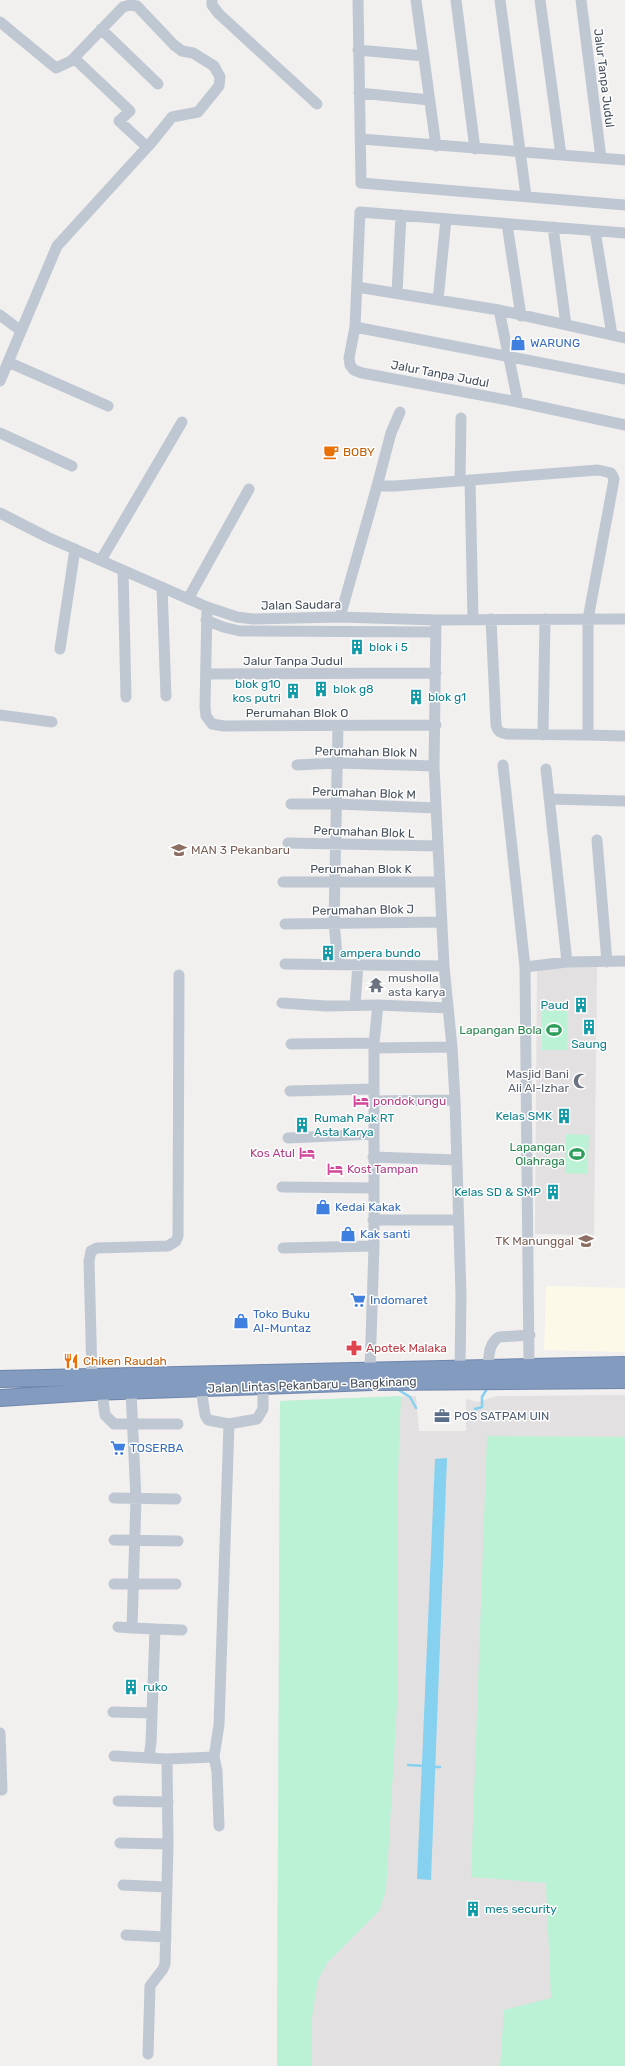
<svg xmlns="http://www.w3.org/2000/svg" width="625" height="2066" viewBox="0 0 625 2066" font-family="Rubik,sans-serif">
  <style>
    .commercial { fill: #fdf9e8 }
    .education { fill: #e3e0e1 }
    .green { fill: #bbf1d5 }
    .water { fill: #86d0f0 }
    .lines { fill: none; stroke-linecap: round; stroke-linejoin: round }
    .stream { stroke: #86d0f0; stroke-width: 2.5 }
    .highway-casing { stroke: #6f86ac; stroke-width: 18 }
    .minor { stroke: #bfc8d2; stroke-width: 11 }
    .highway { stroke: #849bc0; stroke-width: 16 }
    .labels { text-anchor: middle; stroke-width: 3; stroke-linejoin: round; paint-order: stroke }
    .street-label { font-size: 12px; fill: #46505d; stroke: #fff }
    .shop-label { font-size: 12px; fill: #366cbe; stroke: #fff; text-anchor: start }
    .food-label { font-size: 12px; fill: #c56008; stroke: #fff; text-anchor: start }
    .culture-label { font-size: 12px; fill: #0d838f; stroke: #fff; text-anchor: start }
    .education-label { font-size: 12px; fill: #785e54; stroke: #fff; text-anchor: start }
    .worship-label { font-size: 12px; fill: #5b616d; stroke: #fff; text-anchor: start }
    .leisure-label { font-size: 12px; fill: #27864d; stroke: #fff; text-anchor: end }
    .hotel-label { font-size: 12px; fill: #b23c85; stroke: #fff; text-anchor: start }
    .health-label { font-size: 12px; fill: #be3a42; stroke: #fff; text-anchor: start }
    .service-label { font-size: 12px; fill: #4e5e75; stroke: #fff; text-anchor: start }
  </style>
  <rect width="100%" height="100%" fill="#f2efef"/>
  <path class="commercial" d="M546,1286L625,1288V1352L544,1350Z"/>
  <path class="education" d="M537,967H597L594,1235L535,1234Z
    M625,1395V2066H277L280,1401L416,1396L419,1431H466V1399L477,1402L497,1396Z"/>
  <path class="green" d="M542,1010L567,1011V1050H542Z
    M566,1134L589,1135L587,1174L565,1173Z
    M401,1396L398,1473V1688L386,1891L379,1911L327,1963L318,1980L312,2017V2066H277L280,1401Z
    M487,1436L625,1437V2066H500L504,2010L551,1998L546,1883L471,1877Z"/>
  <path class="water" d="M447,1458L431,1880L417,1879L435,1459Z"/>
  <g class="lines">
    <path class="stream" d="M397,1389L410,1397L416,1408
      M475,1409L482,1407V1397L488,1387
      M408,1765L425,1766
      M432,1767H440"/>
    <defs>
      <path id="highway" d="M0,1379L625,1365
        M0,1398L92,1392L372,1382L625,1380"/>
    </defs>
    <use href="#highway" class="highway-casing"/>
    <path class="minor" d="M212,0V5L219,14L317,104
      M358,0L361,183L625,205
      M416,0L436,146
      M456,0L475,149
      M500,0L526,196
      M540,0L561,155
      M581,0L601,158
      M0,22L56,68L71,61L123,7L130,5L137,6L174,45L182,51L193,53L214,66L220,77L219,86L198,112L172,117L151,143L57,246L0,381
      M101,29L158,84
      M358,50L424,56
      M74,58L130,111L119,121L147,147
      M359,93L430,100
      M361,139L625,160
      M507,224L521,316
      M553,227L566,325
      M595,231L612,335
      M625,233L360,212L355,327L349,358L350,365L354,370L362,373L518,402L625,425
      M357,287L499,310L625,338
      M397,293L401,215
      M438,300L446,219
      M499,310L518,402
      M0,315L21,331
      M355,327L625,379
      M8,362L108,406
      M0,433L72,466
      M470,480L473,619
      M460,481L461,418
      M377,486L391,433L400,412
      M0,513L47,537L207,607L237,617L253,619L340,617L436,620L625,619
      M101,560L182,422
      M123,570L126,697
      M162,587L166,696
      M188,599L249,489
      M207,607L205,707L206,716L212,724L224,726L436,725
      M340,617L377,486H395L598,470L611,473L614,479L613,485L588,619V735L507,734C500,733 498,732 496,725L491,619
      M206,620L223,627L240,631L436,632
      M436,620L434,766L444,966L452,1047L455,1100L461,1295L460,1369
      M60,649L75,549
      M206,674L436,673
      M0,715L52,722
      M543,735L545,619
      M588,735L625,736
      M297,765L337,763L434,766
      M503,765L525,967L567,962L625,961
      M546,769L567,962
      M549,799L625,801
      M291,804H337L436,808
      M597,840L607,962
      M288,843L438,846
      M283,882H440
      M285,924L442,922
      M285,964L444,966
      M338,964L334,923L338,726
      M525,967L529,1366
      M282,1003L326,1006L378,1005L374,1043V1246L370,1371
      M355,1005L358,964
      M378,1005L448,1008
      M291,1044L374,1043
      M374,1048L452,1047
      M290,1091L374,1089
      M374,1101L455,1100
      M288,1138L374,1134
      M373,1157L457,1160
      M282,1187L372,1188
      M373,1220H457
      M283,1248L374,1246
      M488,1368C489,1357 488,1344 499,1337L530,1335
      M92,1376L89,1261L91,1251L97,1248L168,1246L176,1241L178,1236L179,975
      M201,1388L205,1415L208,1420L229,1424
      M131,1391L136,1499L132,1628L155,1629L151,1743L149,1757
      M102,1392L105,1415L114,1424H178
      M114,1498L176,1499
      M114,1540L178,1541
      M114,1584H176
      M118,1627L132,1628
      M155,1629L182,1630
      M113,1712L152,1713
      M0,1733L2,1790
      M114,1756L167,1759L214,1757
      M118,1801L168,1802
      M219,1826L217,1771L214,1757L219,1725L229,1424L257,1419L263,1409V1386
      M120,1843L168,1844
      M123,1885L166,1887
      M126,1935L166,1937
      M148,2054L150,1986L163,1969L165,1964L168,1844L167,1759"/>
    <use href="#highway" class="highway"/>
  </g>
  <defs>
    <symbol id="shop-bare" viewBox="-9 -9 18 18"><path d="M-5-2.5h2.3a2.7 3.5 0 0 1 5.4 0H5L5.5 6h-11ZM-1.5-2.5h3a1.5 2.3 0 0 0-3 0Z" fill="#3f7fe0" stroke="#fff" stroke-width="2.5" paint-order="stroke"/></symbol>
    <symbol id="cafe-bare" viewBox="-9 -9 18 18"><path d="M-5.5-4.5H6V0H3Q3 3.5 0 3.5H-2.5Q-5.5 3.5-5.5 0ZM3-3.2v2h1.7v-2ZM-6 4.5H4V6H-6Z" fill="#e8710a" stroke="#fff" stroke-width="2.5" paint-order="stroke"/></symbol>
    <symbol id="building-bare" viewBox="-9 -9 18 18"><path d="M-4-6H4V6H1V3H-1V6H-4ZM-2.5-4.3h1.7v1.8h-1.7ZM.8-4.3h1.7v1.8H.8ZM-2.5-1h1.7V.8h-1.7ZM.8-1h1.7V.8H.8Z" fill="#0f9aa8" stroke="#fff" stroke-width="2.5" paint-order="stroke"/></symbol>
    <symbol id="school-bare" viewBox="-9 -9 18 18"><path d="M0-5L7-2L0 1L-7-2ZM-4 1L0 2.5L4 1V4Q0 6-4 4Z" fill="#8d6e63" stroke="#fff" stroke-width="2.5" paint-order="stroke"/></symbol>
    <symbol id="temple-bare" viewBox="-9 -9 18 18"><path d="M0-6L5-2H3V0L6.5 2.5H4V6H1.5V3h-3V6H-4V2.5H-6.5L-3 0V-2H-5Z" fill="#6b7280" stroke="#fff" stroke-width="2.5" paint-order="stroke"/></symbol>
    <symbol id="stadium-bare" viewBox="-9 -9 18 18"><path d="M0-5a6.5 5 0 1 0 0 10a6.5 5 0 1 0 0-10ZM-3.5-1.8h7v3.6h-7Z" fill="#2e9e5b" stroke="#fff" stroke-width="2.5" paint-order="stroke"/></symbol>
    <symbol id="mosque-bare" viewBox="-9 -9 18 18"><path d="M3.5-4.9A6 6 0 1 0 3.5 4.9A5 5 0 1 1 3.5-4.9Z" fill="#6b7280" stroke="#fff" stroke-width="2.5" paint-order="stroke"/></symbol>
    <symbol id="hotel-bare" viewBox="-9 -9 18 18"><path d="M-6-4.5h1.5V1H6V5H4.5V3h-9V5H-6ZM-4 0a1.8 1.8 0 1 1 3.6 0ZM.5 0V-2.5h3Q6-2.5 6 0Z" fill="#d1479c" stroke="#fff" stroke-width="2.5" paint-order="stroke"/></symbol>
    <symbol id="supermarket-bare" viewBox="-9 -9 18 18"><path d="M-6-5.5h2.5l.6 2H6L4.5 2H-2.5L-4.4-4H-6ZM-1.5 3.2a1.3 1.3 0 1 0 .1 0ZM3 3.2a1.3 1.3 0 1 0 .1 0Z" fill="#3f7fe0" stroke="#fff" stroke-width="2.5" paint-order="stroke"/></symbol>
    <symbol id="pharmacy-bare" viewBox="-9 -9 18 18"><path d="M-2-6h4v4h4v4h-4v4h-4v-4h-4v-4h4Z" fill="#e0444e" stroke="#fff" stroke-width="2.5" paint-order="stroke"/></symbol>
    <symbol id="restaurant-bare" viewBox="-9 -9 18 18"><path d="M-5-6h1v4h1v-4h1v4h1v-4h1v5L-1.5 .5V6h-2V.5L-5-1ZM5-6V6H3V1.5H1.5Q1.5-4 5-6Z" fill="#e8710a" stroke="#fff" stroke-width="2.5" paint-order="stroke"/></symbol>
    <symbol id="office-bare" viewBox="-9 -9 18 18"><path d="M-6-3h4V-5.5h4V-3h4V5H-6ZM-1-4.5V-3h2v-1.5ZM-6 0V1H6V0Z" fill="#5c6f8a" stroke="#fff" stroke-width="2.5" paint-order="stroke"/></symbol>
  </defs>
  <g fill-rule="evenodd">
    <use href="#shop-bare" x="507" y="332" width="22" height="22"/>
    <use href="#cafe-bare" x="320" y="441" width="22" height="22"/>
    <use href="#building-bare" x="346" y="636" width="22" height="22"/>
    <use href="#building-bare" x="310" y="678" width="22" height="22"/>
    <use href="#building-bare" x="282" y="680" width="22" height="22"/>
    <use href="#building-bare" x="405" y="686" width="22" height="22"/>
    <use href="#school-bare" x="168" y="839" width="22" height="22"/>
    <use href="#building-bare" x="317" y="942" width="22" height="22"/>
    <use href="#temple-bare" x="365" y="974" width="22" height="22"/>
    <use href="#building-bare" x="570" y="994" width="22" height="22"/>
    <use href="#building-bare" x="578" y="1016" width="22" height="22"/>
    <use href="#stadium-bare" x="543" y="1019" width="22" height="22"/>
    <use href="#mosque-bare" x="570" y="1070" width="22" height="22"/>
    <use href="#hotel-bare" x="350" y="1090" width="22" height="22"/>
    <use href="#building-bare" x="553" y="1105" width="22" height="22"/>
    <use href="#building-bare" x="291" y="1114" width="22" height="22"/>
    <use href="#hotel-bare" x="296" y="1142" width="22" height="22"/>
    <use href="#stadium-bare" x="566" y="1143" width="22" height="22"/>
    <use href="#hotel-bare" x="324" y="1158" width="22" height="22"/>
    <use href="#building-bare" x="542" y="1181" width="22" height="22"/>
    <use href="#shop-bare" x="312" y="1196" width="22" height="22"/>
    <use href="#shop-bare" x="337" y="1223" width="22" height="22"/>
    <use href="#school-bare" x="575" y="1230" width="22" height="22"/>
    <use href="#supermarket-bare" x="347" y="1289" width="22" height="22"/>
    <use href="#shop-bare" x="230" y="1310" width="22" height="22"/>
    <use href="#pharmacy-bare" x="343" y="1337" width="22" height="22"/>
    <use href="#restaurant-bare" x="60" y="1350" width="22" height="22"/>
    <use href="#office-bare" x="431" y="1405" width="22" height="22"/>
    <use href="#supermarket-bare" x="107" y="1437" width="22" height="22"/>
    <use href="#building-bare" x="120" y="1676" width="22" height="22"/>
    <use href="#building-bare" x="462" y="1898" width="22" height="22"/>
  </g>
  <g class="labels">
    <g class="street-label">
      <text transform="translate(604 78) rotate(83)" y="4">Jalur Tanpa Judul</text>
      <text transform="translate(440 374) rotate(11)" y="4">Jalur Tanpa Judul</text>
      <text transform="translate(301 605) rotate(-1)" y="4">Jalan Saudara</text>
      <text x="293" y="665">Jalur Tanpa Judul</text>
      <text x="297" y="717">Perumahan Blok O</text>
      <text transform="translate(366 752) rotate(1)" y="4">Perumahan Blok N</text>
      <text transform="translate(364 793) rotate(2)" y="4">Perumahan Blok M</text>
      <text transform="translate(364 832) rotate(2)" y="4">Perumahan Blok L</text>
      <text x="361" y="873">Perumahan Blok K</text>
      <text transform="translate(363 910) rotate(-1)" y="4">Perumahan Blok J</text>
      <text transform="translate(312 1385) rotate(-2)" y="4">Jalan Lintas Pekanbaru - Bangkinang</text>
    </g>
    <g class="shop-label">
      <text x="530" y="347">WARUNG</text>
      <text x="335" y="1211">Kedai Kakak</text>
      <text x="360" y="1238">Kak santi</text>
      <text x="370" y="1304">Indomaret</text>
      <text x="253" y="1318">Toko Buku<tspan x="253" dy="14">Al-Muntaz</tspan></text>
      <text x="130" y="1452">TOSERBA</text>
    </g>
    <g class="food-label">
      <text x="343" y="456">BOBY</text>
      <text x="83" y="1365">Chiken Raudah</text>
    </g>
    <g class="culture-label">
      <text x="369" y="651">blok i 5</text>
      <text x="281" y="688" text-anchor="end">blok g10<tspan x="281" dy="14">kos putri</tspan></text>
      <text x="333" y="693">blok g8</text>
      <text x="428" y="701">blok g1</text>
      <text x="340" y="957">ampera bundo</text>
      <text x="569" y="1009" text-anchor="end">Paud</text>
      <text x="589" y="1048" text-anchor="middle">Saung</text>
      <text x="552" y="1120" text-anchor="end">Kelas SMK</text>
      <text x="314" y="1122">Rumah Pak RT<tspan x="314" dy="14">Asta Karya</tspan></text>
      <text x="541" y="1196" text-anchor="end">Kelas SD &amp; SMP</text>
      <text x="143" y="1691">ruko</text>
      <text x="485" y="1913">mes security</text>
    </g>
    <g class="education-label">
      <text x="191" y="854">MAN 3 Pekanbaru</text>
      <text x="574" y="1245" text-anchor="end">TK Manunggal</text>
    </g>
    <g class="worship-label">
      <text x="388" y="982">musholla<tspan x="388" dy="14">asta karya</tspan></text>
      <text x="569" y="1078" text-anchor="end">Masjid Bani<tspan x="569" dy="14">Ali Al-Izhar</tspan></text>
    </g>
    <g class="leisure-label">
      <text x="542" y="1034">Lapangan Bola</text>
      <text x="565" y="1151">Lapangan<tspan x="565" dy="14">Olahraga</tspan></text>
    </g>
    <g class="hotel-label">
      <text x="373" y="1105">pondok ungu</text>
      <text x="295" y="1157" text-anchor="end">Kos Atul</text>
      <text x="347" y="1173">Kost Tampan</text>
    </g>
    <g class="health-label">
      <text x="366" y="1352">Apotek Malaka</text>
    </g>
    <g class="service-label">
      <text x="454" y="1420">POS SATPAM UIN</text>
    </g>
  </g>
</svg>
